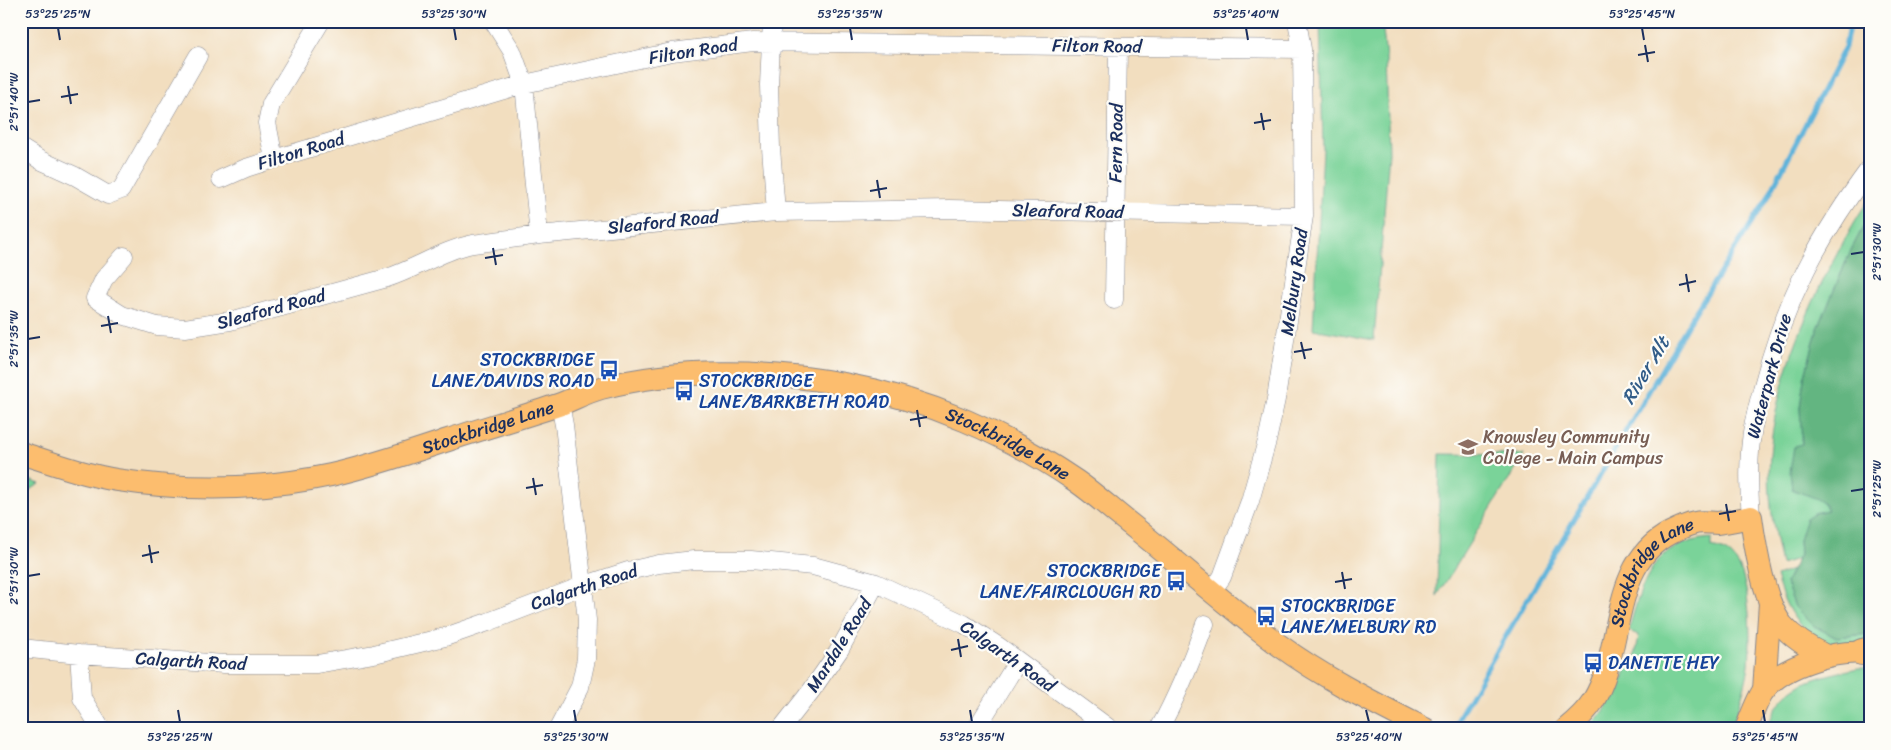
<svg xmlns="http://www.w3.org/2000/svg" width="1891" height="750" viewBox="0 0 1891 750" font-family="Sriracha,sans-serif">
  <style>
    .green { fill: #7ad399; stroke: #4a817c }
    .forest { fill: #63b581; stroke: #3f7270 }
    .lines { fill: none; stroke-linecap: round; stroke-linejoin: round }
    .stream { stroke: #5eb3da; stroke-width: 5 }
    .minor-casing { stroke: #86868e; stroke-width: 19 }
    .major-casing { stroke: #86868e; stroke-width: 24 }
    .highway-casing { stroke: #86868e; stroke-width: 28 }
    .minor { stroke: #fff; stroke-width: 18 }
    .major { stroke: #fcbd6e; stroke-width: 22 }
    .highway { stroke: #fcbd6e; stroke-width: 26 }
    .ticks { fill: none; stroke: #1b2f5e; stroke-width: 2 }
    .labels { text-anchor: middle; stroke-width: 4.5; stroke-linejoin: round; paint-order: stroke }
    .street-label { font-size: 18px; fill: #1b2f5e; stroke: #fdfcf7 }
    .transit-label { font-size: 18px; fill: #164399; stroke: #fdfcf7; text-anchor: start }
    .education-label { font-size: 18px; fill: #785e54; stroke: #fdfcf7; text-anchor: start }
    .water-label { font-size: 19px; font-style: italic; fill: #325d89; stroke: #fdfcf7 }
    .neatline { fill: none; stroke: #1b2f5e; stroke-width: 2 }
    .ticks-label { font-size: 12px; text-anchor: middle; fill: #1b2f5e }
  </style>
  <rect width="100%" height="100%" fill="#fdfcf7"/>
  <filter id="ink" filterUnits="userSpaceOnUse"><feTurbulence type="fractalNoise" baseFrequency=".02" numOctaves="2"/><feDisplacementMap in="SourceGraphic" scale="10" xChannelSelector="R" yChannelSelector="G"/><feConvolveMatrix kernelMatrix="1 2 1 2 8 2 1 2 1" color-interpolation-filters="sRGB"/></filter>
  <filter id="wash" filterUnits="userSpaceOnUse"><feTurbulence type="fractalNoise" baseFrequency=".0096" numOctaves="4" result="noise"/><feDisplacementMap in="SourceGraphic" scale="20" xChannelSelector="R" yChannelSelector="G"/><feGaussianBlur stdDeviation="1.12" result="paint"/><feColorMatrix in="noise" values="0 0 0 0 0 0 0 0 0 0 0 0 0 0 0 0 0 1.4 0 .05"/><feComposite in="paint" operator="in"/></filter>
  <g filter="url(#wash)">
    <rect width="100%" height="100%" fill="#f2debf"/>
    <path class="green" d="M1320,21H1382L1386,58L1389,152L1374,340L1313,329L1323,150Z
      M1678,21H1760V24H1678Z
      M1870,198V214L1850,252L1817,331L1804,379L1800,408L1802,435L1801,493C1811,493 1824,501 1828,510L1814,513L1799,540L1800,554L1797,559L1781,564C1773,528 1767,492 1770,455C1775,385 1804,315 1837,254C1847,235 1857,216 1870,198Z
      M1440,454L1524,455L1437,596Z
      M21,477L40,484L21,495Z
      M1711,538V547C1720,549 1728,551 1734,559C1751,577 1751,641 1749,665C1746,687 1738,708 1731,729H1589L1604,711L1619,679H1623L1628,662L1634,663L1639,635L1631,632L1629,629C1643,580 1652,543 1711,538Z
      M1792,570L1786,583L1795,607L1814,626L1835,637L1870,634V642C1861,643 1851,645 1842,644C1803,644 1785,609 1776,576Z
      M1858,668H1870V729H1767C1782,681 1815,678 1858,668Z"/>
    <path class="forest" d="M1870,214V634L1835,637L1814,626L1795,607L1786,583L1800,554L1799,540L1806,518L1814,513L1828,510C1821,496 1805,496 1792,489L1790,472L1794,446L1802,444L1800,408L1804,379L1817,331L1850,252Z"/>
    <g class="lines">
      <path class="stream" d="M1454,729L1461,713L1697,309L1767,199L1845,47L1850,21"/>
    </g>
  </g>
  <g filter="url(#ink)">
    <g class="lines">
      <defs>
        <path id="minor" d="M493,21L512,51L524,84L539,235
          M772,21L769,85L771,148L776,212
          M21,148L40,160L75,176L108,195L121,190L198,56
          M274,159L267,123L271,104L321,21
          M221,179L246,168L274,159L524,84L672,52L753,42L1302,49
          M124,256L104,279L95,298L122,315L157,326L185,328L230,321L387,278C417,268 443,250 473,244L539,235L776,212L949,209L1304,216
          M1114,300L1118,47
          M1751,517C1749,492 1748,466 1751,441C1753,421 1759,401 1764,382C1786,298 1819,237 1870,168
          M1212,591L1222,577L1250,501L1267,441L1276,399L1304,216L1302,49L1297,21
          M21,648L79,654L224,664H317L374,654L445,637L488,622L582,586L628,571L659,564L694,560H751L813,566L876,583L964,624L998,646L1110,729
          M79,654L82,698L101,729
          M558,729L580,687L586,659L587,620L564,425L560,404
          M781,729L811,691L840,649L876,583
          M976,729L1018,661
          M1159,729C1178,695 1192,660 1205,624"/>
        <g id="major">
          <path id="s1" d="M21,453C52,463 85,475 117,480C188,491 261,490 331,475C371,466 409,453 448,440C485,428 522,417 558,405C572,400 586,392 601,388C676,368 769,370 844,384C927,399 1007,434 1076,481C1095,494 1112,510 1130,524C1180,564 1228,607 1279,645C1324,678 1376,704 1425,729"/>
          <path d="M1764,690L1770,603"/>
          <path id="s2" d="M1566,729C1576,721 1586,712 1593,701C1625,650 1608,565 1670,533C1678,529 1686,525 1695,523C1702,521 1710,523 1717,523C1729,522 1740,519 1751,517C1755,546 1764,602 1782,625C1794,639 1809,648 1826,656"/>
          <path d="M1746,729C1751,718 1757,699 1764,690C1783,665 1840,648 1870,654"/>
        </g>
        <path id="highway" d="M1862,652L1870,650"/>
      </defs>
      <use href="#minor" class="minor-casing"/>
      <use href="#major" class="major-casing"/>
      <use href="#highway" class="highway-casing"/>
      <use href="#minor" class="minor"/>
      <use href="#major" class="major"/>
      <use href="#highway" class="highway"/>
    </g>
  </g>
  <path class="ticks" d="M58,28L60,40M454,28L456,40M850,28L852,40M1246,28L1248,40M1642,28L1644,40M1645,45L1648,62M1638,55L1655,52M68,86L71,104M61,97L78,94M28,102L40,100M1261,113L1264,130M1254,123L1271,120M877,180L880,198M870,191L887,188M493,248L496,265M1851,254L1864,252M485,258L503,255M1686,274L1689,292M1679,285L1696,281M108,316L111,333M101,326L118,323M28,339L40,337M1301,342L1305,359M1294,352L1312,349M917,410L920,427M910,420L927,417M533,478L536,495M526,488L543,485M1851,491L1864,489M1726,504L1729,521M1719,514L1736,511M149,545L152,563M142,556L159,552M1342,572L1345,589M28,576L40,574M1335,582L1352,579M958,639L961,657M951,650L968,646M178,710L180,722M574,710L576,722M970,710L972,722M1366,710L1369,722M1763,710L1765,722"/>
  <defs>
    <symbol id="bus-bare" viewBox="-9 -9 18 18"><path d="M-5-6H5V4H4V6H2V4H-2V6H-4V4H-5ZM-3.5-4V0h7V-4ZM-3.5 1.2v1.5H-2V1.2ZM2 1.2v1.5H3.5V1.2Z" fill="#1a4fb4" stroke="#fdfcf7" stroke-width="2.5" paint-order="stroke"/></symbol>
    <symbol id="university-bare" viewBox="-9 -9 18 18"><path d="M0-5L7-2L0 1L-7-2ZM-4 1L0 2.5L4 1V4Q0 6-4 4Z" fill="#8d6e63" stroke="#fdfcf7" stroke-width="2.5" paint-order="stroke"/></symbol>
  </defs>
  <g fill-rule="evenodd">
    <use href="#bus-bare" x="595" y="356" width="28" height="28"/>
    <use href="#bus-bare" x="670" y="377" width="28" height="28"/>
    <use href="#university-bare" x="1454" y="433" width="28" height="28"/>
    <use href="#bus-bare" x="1162" y="567" width="28" height="28"/>
    <use href="#bus-bare" x="1252" y="602" width="28" height="28"/>
    <use href="#bus-bare" x="1579" y="649" width="28" height="28"/>
  </g>
  <g class="labels">
    <g class="street-label">
      <text transform="translate(1097 46) rotate(1)" y="6">Filton Road</text>
      <text transform="translate(693 51) rotate(-9)" y="6">Filton Road</text>
      <text transform="translate(1116 143) rotate(-89)" y="6">Fern Road</text>
      <text transform="translate(301 151) rotate(-17)" y="6">Filton Road</text>
      <text transform="translate(1068 211) rotate(1)" y="6">Sleaford Road</text>
      <text transform="translate(663 222) rotate(-6)" y="6">Sleaford Road</text>
      <text transform="translate(1294 282) rotate(-82)" y="6">Melbury Road</text>
      <text transform="translate(271 309) rotate(-15)" y="6">Sleaford Road</text>
      <text transform="translate(1769 376) rotate(-75)" y="6">Waterpark Drive</text>
      <text dy="6" stroke="none"><textPath href="#s1" startOffset="479">Stockbridge Lane</textPath></text>
      <text dy="6" stroke="none"><textPath href="#s1" startOffset="1019">Stockbridge Lane</textPath></text>
      <text dy="6" stroke="none"><textPath href="#s2" startOffset="186">Stockbridge Lane</textPath></text>
      <text transform="translate(584 587) rotate(-18)" y="6">Calgarth Road</text>
      <text transform="translate(839 645) rotate(-58)" y="6">Mardale Road</text>
      <text transform="translate(1008 656) rotate(35)" y="6">Calgarth Road</text>
      <text transform="translate(191 661) rotate(3)" y="6">Calgarth Road</text>
    </g>
    <g class="transit-label">
      <text x="594" y="366" text-anchor="end">STOCKBRIDGE<tspan x="594" dy="21">LANE/DAVIDS ROAD</tspan></text>
      <text x="699" y="387">STOCKBRIDGE<tspan x="699" dy="21">LANE/BARKBETH ROAD</tspan></text>
      <text x="1161" y="577" text-anchor="end">STOCKBRIDGE<tspan x="1161" dy="21">LANE/FAIRCLOUGH RD</tspan></text>
      <text x="1281" y="612">STOCKBRIDGE<tspan x="1281" dy="21">LANE/MELBURY RD</tspan></text>
      <text x="1608" y="669">DANETTE HEY</text>
    </g>
    <g class="education-label">
      <text x="1483" y="443">Knowsley Community<tspan x="1483" dy="21">College - Main Campus</tspan></text>
    </g>
    <g class="water-label">
      <text transform="translate(1645 370) rotate(-59)" y="7">River Alt</text>
    </g>
  </g>
  <rect width="1891" height="750" fill="none" stroke="#fdfcf7" stroke-width="55"/>
  <rect x="28" y="28" width="1836" height="694" class="neatline"/>
  <g class="ticks-label">
    <text x="58" y="18">53°25'25"N</text>
    <text x="454" y="18">53°25'30"N</text>
    <text x="850" y="18">53°25'35"N</text>
    <text x="1246" y="18">53°25'40"N</text>
    <text x="1642" y="18">53°25'45"N</text>
    <text transform="translate(14 102) rotate(-90)" y="4">2°51'40"W</text>
    <text transform="translate(1877 252) rotate(-90)" y="4">2°51'30"W</text>
    <text transform="translate(14 339) rotate(-90)" y="4">2°51'35"W</text>
    <text transform="translate(1877 489) rotate(-90)" y="4">2°51'25"W</text>
    <text transform="translate(14 576) rotate(-90)" y="4">2°51'30"W</text>
    <text x="180" y="741">53°25'25"N</text>
    <text x="576" y="741">53°25'30"N</text>
    <text x="972" y="741">53°25'35"N</text>
    <text x="1369" y="741">53°25'40"N</text>
    <text x="1765" y="741">53°25'45"N</text>
  </g>
</svg>
